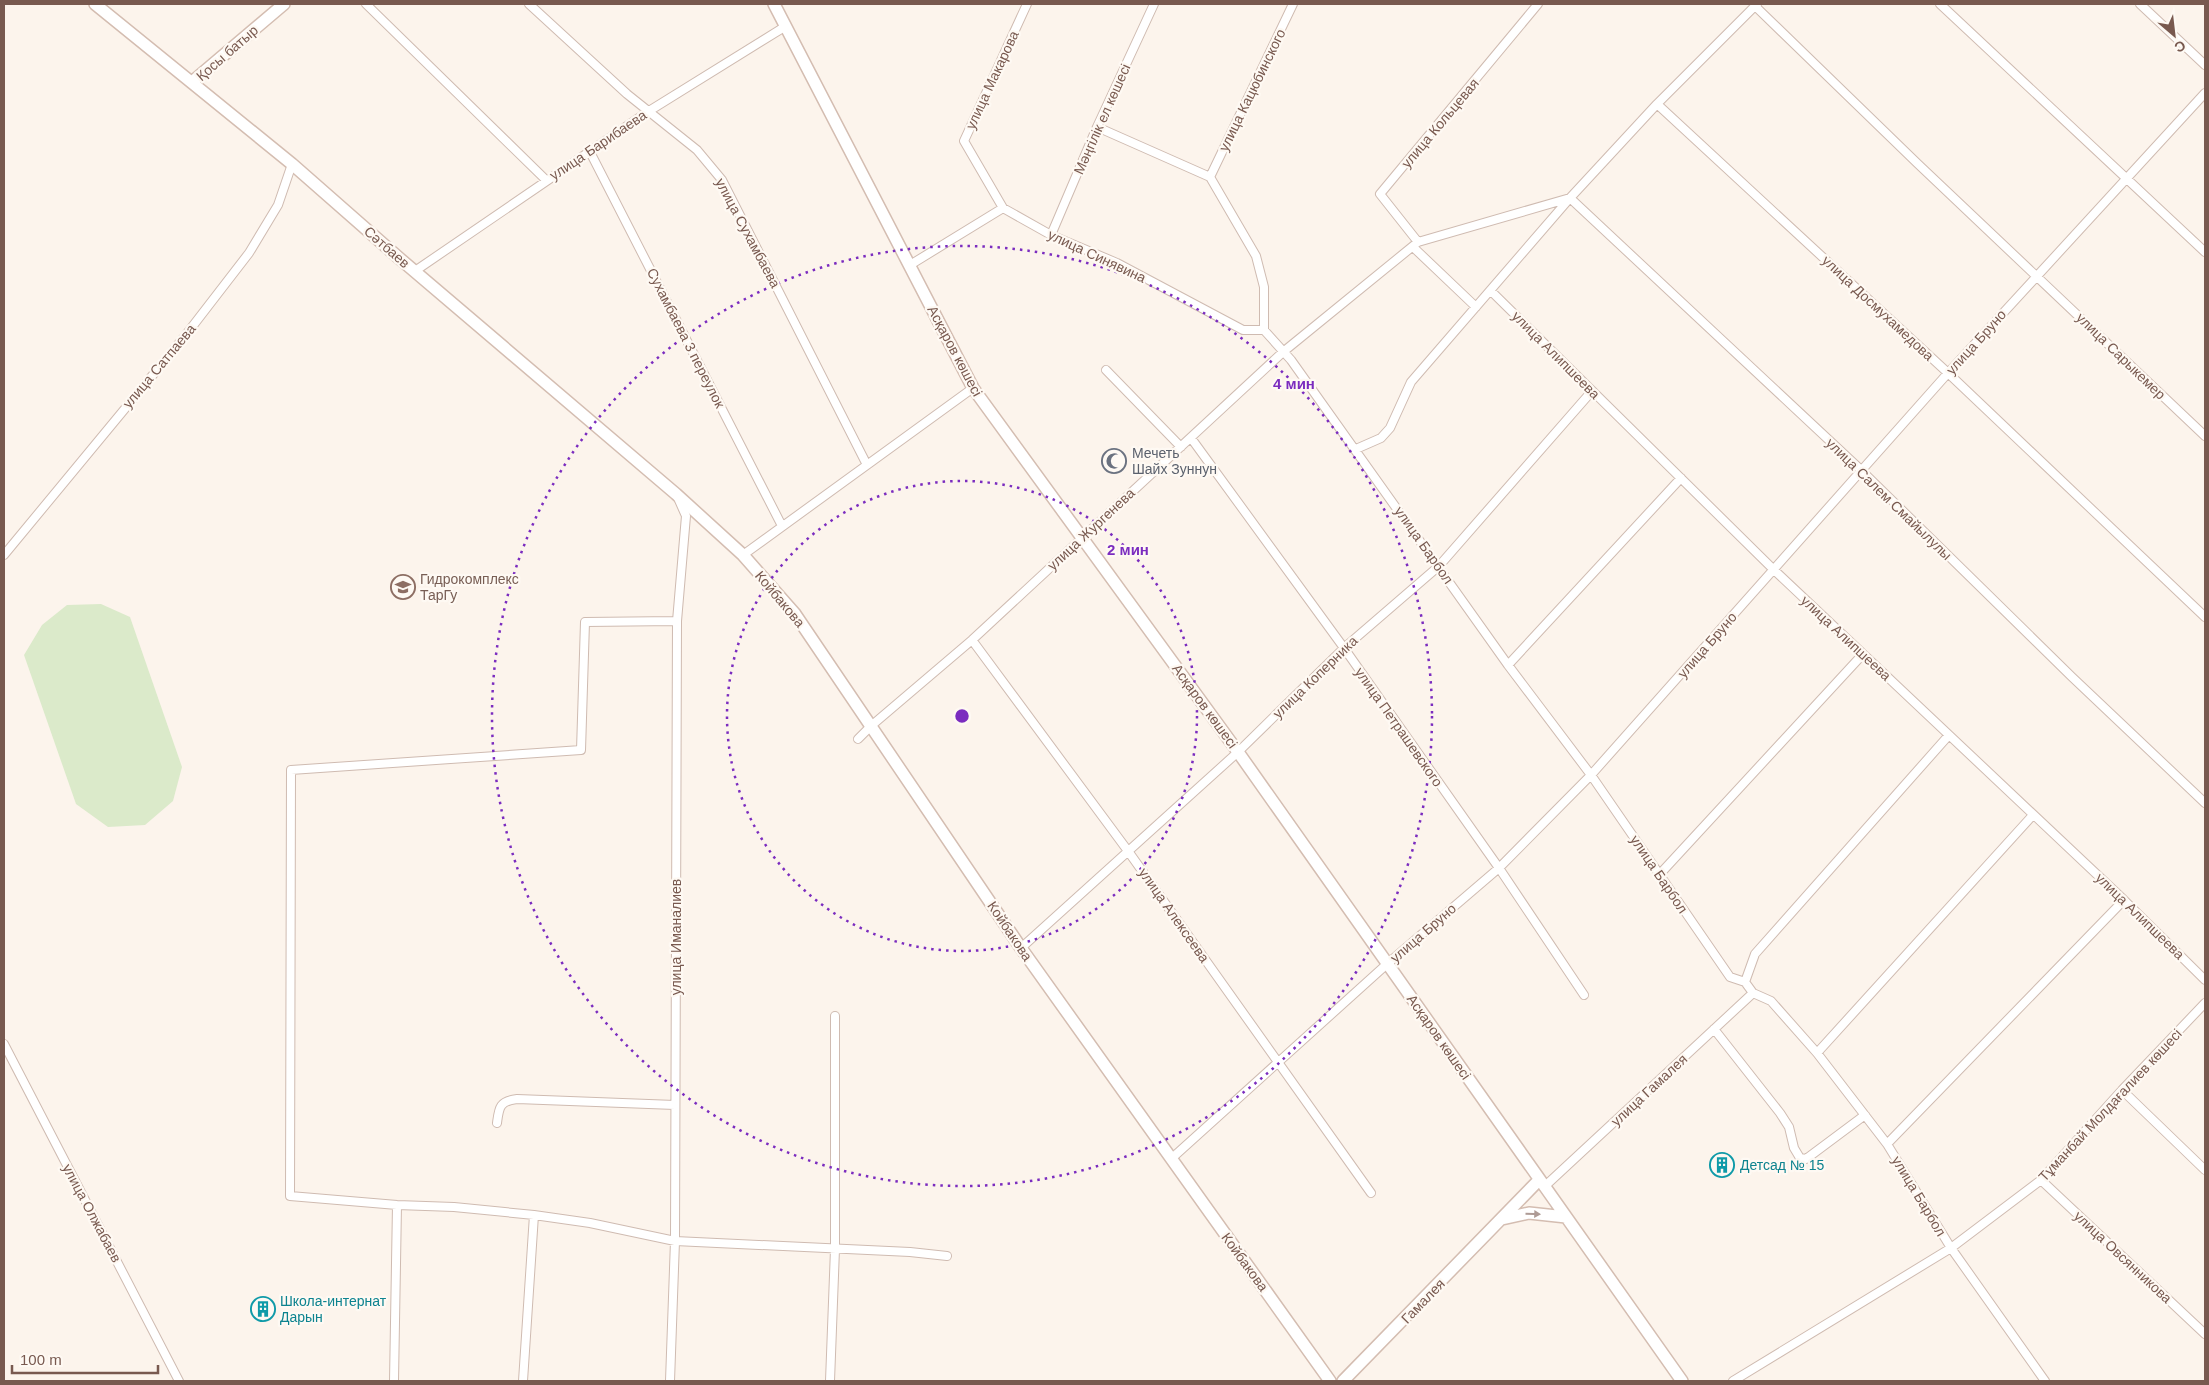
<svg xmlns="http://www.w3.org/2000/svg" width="2209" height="1385" viewBox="0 0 2209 1385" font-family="Arial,sans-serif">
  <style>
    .park { fill: #dbeaca }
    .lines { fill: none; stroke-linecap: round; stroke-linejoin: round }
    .street-casing { stroke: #cfbbb1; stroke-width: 10 }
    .secondary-casing { stroke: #d4bdb1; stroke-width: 14 }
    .street { stroke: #fff; stroke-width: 8 }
    .secondary { stroke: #fff; stroke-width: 11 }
    .oneway { fill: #ae9b95 }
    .ring { fill: none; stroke: #7b2cbf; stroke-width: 2.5; stroke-dasharray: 2.5 5 }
    .labels { text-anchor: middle; stroke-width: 4.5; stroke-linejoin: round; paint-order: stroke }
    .street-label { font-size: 14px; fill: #78594f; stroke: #fef9f3 }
    .worship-label { font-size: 14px; fill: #5b616d; stroke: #fef9f3; text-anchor: start }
    .education-label { font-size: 14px; fill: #785e54; stroke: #fef9f3; text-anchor: start }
    .culture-label { font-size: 14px; fill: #0d838f; stroke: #fef9f3; text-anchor: start }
    .centre { fill: #7b2cbf; stroke: #fef9f3; stroke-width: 2.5 }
    .ring-label { font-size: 15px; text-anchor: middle; font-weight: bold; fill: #7b2cbf; stroke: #fef9f3; stroke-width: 4.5; stroke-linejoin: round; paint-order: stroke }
  </style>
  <rect width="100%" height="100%" fill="#fcf4ec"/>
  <path class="park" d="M101,604L130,617L182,767L173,801L145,825L108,827L76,804L24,655L42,625L67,605Z"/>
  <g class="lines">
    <defs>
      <path id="street" d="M366,4L546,180
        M529,4L627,94L697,150L722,180L867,465
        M1940,4L2205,252
        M2140,4L2205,65
        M1755,6L1918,164L2205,436
        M1657,104L1948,373L2205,617
        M1097,127L1210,177L1256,256L1264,287V330
        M589,150L782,526
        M1210,177L1293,4
        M1003,208L964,141L1027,4
        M1051,235L1097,127L1154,4
        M1418,242L1380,194L1538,4
        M1413,247L1476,307
        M910,265L1003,208L1051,235L1117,263L1243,330H1264L1291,360L1508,665L1591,775L1730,977L1745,982L1753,993L1771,1001L1817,1053L1887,1144L1951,1248L2045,1381
        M415,271L649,111L786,26
        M1491,291L1773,569L2124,900L2205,980
        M1106,370L1181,447
        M1191,438L1344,648L1499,868L1584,995
        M1356,449L1381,438L1390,428L1411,382L1570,198L1657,104L1757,4
        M4,555L185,336L249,253L278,205L292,164
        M743,555L973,388
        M677,621L585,622L581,750L291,770L290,1196L397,1205L454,1207L534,1215L590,1223L675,1241L910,1252L947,1256
        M972,640L1128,851L1371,1193
        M1508,665L1681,478
        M858,739L871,726L972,640L1283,352L1418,242L1570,198L1862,471L2072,677L2205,803
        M1659,875L1863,654
        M1021,948L1238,752L1344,648L1439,566L1592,391
        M1745,982L1755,954L1949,735
        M1714,1029L1780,1113L1789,1127L1794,1148L1800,1158L1806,1159L1865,1115
        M4,1044L179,1381
        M1817,1053L2033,815
        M2122,1090L2205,1170
        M497,1123C499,1108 499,1101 517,1099L675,1105
        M1887,1144L2124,900
        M1171,1159L1387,964L1499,868L1591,775L1948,373L2205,93
        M2041,1180L2205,1334
        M1544,1187L1753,993
        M394,1381L397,1205
        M523,1381L534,1215
        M670,1381L675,1241L677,621L686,516L678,498
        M830,1381L835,1249V1016
        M1733,1381L1951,1248L2041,1180L2122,1090L2205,1003"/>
      <path id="secondary" d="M95,4L292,164L399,258L676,494L743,555L795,614L1021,948L1330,1381
        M774,4L973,388L1238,752L1682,1381
        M192,82L284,4
        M1502,1219L1529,1213L1566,1217
        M1343,1381L1539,1180"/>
    </defs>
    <use href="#street" class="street-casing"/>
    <use href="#secondary" class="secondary-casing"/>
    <use href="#street" class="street"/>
    <use href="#secondary" class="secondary"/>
  </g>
  <defs><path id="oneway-solid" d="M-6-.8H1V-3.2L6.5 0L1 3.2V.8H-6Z" transform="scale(1.25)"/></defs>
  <use class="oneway" href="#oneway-solid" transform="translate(1533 1214) rotate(2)"/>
  <g class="ring">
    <circle cx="962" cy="716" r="235"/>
    <circle cx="962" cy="716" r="470"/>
  </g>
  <defs>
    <symbol id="mosque-ring" viewBox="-11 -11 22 22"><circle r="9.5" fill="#fef9f3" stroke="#6b7280" stroke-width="1.5"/><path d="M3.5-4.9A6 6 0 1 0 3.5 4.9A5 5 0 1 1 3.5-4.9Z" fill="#6b7280"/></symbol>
    <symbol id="university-ring" viewBox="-11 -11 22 22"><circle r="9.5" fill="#fef9f3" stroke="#8d6e63" stroke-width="1.5"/><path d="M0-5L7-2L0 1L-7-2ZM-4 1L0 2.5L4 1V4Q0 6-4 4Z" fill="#8d6e63"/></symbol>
    <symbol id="building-ring" viewBox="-11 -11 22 22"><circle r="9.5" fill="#fef9f3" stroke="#0f9aa8" stroke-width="1.5"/><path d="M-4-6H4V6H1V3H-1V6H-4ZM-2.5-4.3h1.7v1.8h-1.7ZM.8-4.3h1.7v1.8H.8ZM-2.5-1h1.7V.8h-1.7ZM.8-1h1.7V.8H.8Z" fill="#0f9aa8"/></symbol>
  </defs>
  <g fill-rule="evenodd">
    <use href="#mosque-ring" x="1100" y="447" width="28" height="28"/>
    <use href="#university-ring" x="389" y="573" width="28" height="28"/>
    <use href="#building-ring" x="1708" y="1151" width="28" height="28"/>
    <use href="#building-ring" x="249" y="1295" width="28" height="28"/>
  </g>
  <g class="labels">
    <g class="street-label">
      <text transform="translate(227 53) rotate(-41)" y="5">Қосы батыр</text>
      <text transform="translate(992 80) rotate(-65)" y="5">улица Макарова</text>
      <text transform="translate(1252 90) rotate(-64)" y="5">улица Кацюбинского</text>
      <text transform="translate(1102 119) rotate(-66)" y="5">Мәңгілік ел көшесі</text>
      <text transform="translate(1440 123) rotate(-50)" y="5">улица Кольцевая</text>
      <text transform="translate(598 145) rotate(-34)" y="5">улица Барибаева</text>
      <text transform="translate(748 233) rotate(62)" y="5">улица Сухамбаева</text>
      <text transform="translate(387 247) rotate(41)" y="5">Сәтбаев</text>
      <text transform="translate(1097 256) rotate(25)" y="5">улица Синявина</text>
      <text transform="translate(1878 308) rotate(43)" y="5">улица Досмухамедова</text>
      <text transform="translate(686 338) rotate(63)" y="5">Сухамбаева 3 переулок</text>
      <text transform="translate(1976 342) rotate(-48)" y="5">улица Бруно</text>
      <text transform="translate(955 351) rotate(62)" y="5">Асқаров көшесі</text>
      <text transform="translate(1556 355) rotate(45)" y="5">улица Алипшеева</text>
      <text transform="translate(2121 356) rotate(44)" y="5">улица Сарыкемер</text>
      <text transform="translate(159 366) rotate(-50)" y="5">улица Сатпаева</text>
      <text transform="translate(1889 499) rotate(44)" y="5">улица Салем Смайылулы</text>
      <text transform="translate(1091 529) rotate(-43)" y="5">улица Жургенева</text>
      <text transform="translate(1424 545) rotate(55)" y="5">улица Барбол</text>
      <text transform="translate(780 599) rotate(50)" y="5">Койбакова</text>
      <text transform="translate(1846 638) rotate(43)" y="5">улица Алипшеева</text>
      <text transform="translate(1707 645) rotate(-49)" y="5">улица Бруно</text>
      <text transform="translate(1315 677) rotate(-44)" y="5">улица Коперника</text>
      <text transform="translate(1205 706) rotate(54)" y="5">Асқаров көшесі</text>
      <text transform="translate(1399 727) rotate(55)" y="5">улица Петрашевского</text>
      <text transform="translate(1659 874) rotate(56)" y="5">улица Барбол</text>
      <text transform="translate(1174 915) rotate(55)" y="5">улица Алексеева</text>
      <text transform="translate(2140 916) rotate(44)" y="5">улица Алипшеева</text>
      <text transform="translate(1010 931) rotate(56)" y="5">Койбакова</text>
      <text transform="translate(1423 933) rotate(-41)" y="5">улица Бруно</text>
      <text transform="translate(676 937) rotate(-90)" y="5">улица Иманалиев</text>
      <text transform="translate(1439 1037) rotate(55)" y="5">Асқаров көшесі</text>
      <text transform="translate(1649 1090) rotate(-43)" y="5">улица Гамалея</text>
      <text transform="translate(2110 1105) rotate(-47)" y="5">Тұманбай Молдағалиев көшесі</text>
      <text transform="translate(1919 1196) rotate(59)" y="5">улица Барбол</text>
      <text transform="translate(92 1213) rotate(62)" y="5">улица Олжабаев</text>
      <text transform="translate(2123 1257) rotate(43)" y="5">улица Овсянникова</text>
      <text transform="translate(1245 1262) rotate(54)" y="5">Койбакова</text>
      <text transform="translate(1423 1301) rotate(-46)" y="5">Гамалея</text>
    </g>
    <g class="worship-label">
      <text x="1132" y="458">Мечеть<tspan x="1132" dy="16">Шайх Зуннун</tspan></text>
    </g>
    <g class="education-label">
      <text x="420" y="584">Гидрокомплекс<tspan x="420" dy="16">ТарГу</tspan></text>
    </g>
    <g class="culture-label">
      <text x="1740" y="1170">Детсад № 15</text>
      <text x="280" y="1306">Школа-интернат<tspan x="280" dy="16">Дарын</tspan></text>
    </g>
  </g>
  <circle cx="962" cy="716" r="8" class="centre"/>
  <g class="ring-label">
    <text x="1294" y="389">4 мин</text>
    <text x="1128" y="555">2 мин</text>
  </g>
  <rect width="2209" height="1385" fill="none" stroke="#78594f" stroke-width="10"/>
  <g transform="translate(2174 35) rotate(152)" stroke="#fef9f3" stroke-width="4" paint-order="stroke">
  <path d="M0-4L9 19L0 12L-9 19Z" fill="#78594f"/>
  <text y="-8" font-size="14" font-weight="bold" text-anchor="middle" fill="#78594f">С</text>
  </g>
  <path d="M12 1365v8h146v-8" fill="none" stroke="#78594f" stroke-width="2.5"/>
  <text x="20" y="1365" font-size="15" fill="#78594f" stroke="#fef9f3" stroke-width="4" paint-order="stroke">100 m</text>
</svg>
